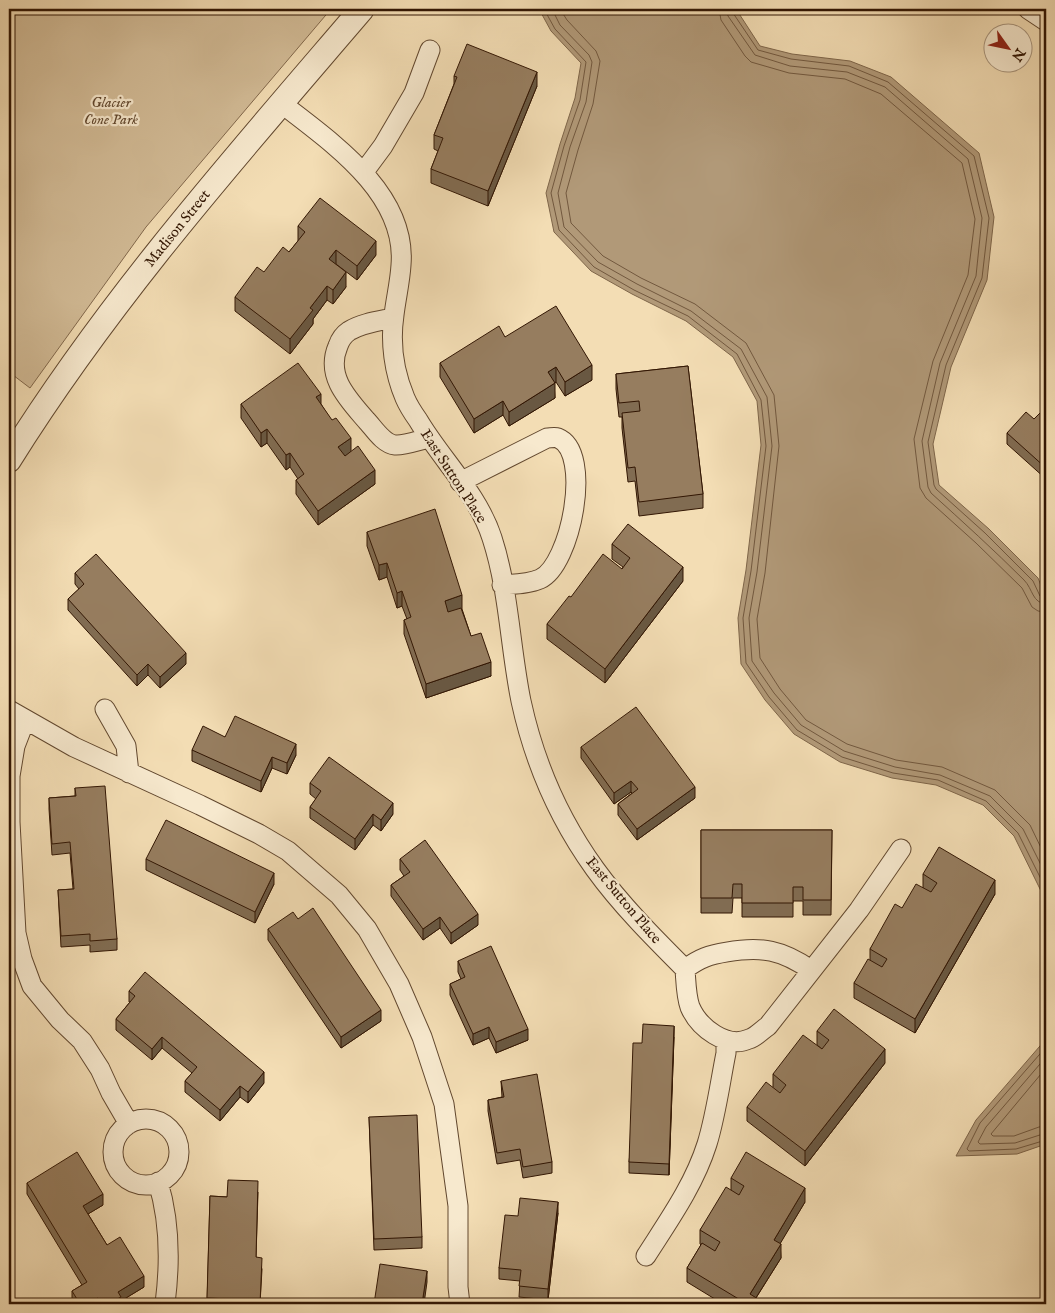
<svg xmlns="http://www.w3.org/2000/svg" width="1055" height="1313" viewBox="0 0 1055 1313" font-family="'IM FELL English',serif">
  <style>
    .green { fill: #d2bb96; stroke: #82684c }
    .water { fill: #b19978; stroke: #7e6549 }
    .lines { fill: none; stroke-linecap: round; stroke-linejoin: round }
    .shore { stroke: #72583e; stroke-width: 1 }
    .minor-casing { stroke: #62482f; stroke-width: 21 }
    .tertiary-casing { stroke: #62482f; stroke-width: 26 }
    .minor { stroke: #f7e9ce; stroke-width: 19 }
    .tertiary { stroke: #f7e9ce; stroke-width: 24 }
    .wall { fill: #816c52; stroke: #321603 }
    .shaded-wall { fill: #695842; stroke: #321603 }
    .building { fill: #967d5f; stroke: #321603 }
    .labels { text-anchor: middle; stroke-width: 4.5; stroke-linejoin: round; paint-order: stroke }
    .park-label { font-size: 15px; font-style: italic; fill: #62482f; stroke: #f7e9ce }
    .street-label { font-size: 15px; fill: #321603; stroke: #f7e9ce }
  </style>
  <rect width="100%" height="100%" fill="#f3ddb4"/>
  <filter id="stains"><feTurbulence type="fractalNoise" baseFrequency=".004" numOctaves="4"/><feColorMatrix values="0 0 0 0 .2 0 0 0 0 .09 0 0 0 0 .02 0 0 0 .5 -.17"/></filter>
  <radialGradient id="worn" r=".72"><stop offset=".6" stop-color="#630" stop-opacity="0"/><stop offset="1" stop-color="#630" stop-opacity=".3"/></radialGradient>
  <path class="green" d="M9,9H331L146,227L30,388L9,372Z"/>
  <path class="water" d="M539,9H736L760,46L792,54L850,61L891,77L979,153L994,217L987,280L951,367L933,444L939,485L989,529L1038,578L1046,598V904L1041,891L1014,836L983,805L936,785L892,778L840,762L794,734L765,700L741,664L738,618L746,570L761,445L757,401L733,357L686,321L632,294L591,271L554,232L546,193L560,144L575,98L581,63L551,31Z
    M1046,1039V1144L1017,1154L956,1156L976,1120Z"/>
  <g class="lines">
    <path class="shore" d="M544,9L555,29L586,62L580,100L564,146L551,193L559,230L594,267L634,290L688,316L737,354L761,400L766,446L751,571L743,618L746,663L769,697L797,730L842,757L893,773L938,780L986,801L1018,833L1046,889
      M552,9L560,25L589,55L592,62L586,102L570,147L558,193L564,227L598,262L637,284L691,311L741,349L767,397L772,446L757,572L749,618L752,661L774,693L801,725L844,751L895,767L940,775L990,796L1023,829L1046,875
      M560,9L567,20L596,51L600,61L593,104L578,150L566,193L571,223L603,256L641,278L695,304L746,343L774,395L779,446L765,573L757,619L760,658L780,689L806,720L847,744L896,760L942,767L995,790L1030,825L1046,858
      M719,9L721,20L745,56L751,62L789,73L845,79L881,94L962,163L975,219L968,275L933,361L914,439L920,488L926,498L976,543L1022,588L1032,607L1038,611L1046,612
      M726,9L728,16L755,55L790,66L847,72L885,87L968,159L982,218L976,276L940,363L922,441L928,487L931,493C963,522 994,550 1024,580C1033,589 1032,603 1046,604
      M732,9L733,13L758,50L791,59L849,66L888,82L974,156L989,218L982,278L946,365L928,442L934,485L936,489L985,533L1033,581L1040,596L1046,598
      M1046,1047L980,1123L967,1149L969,1151L1016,1149L1046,1140
      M1046,1057L986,1127L978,1142L980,1144L1015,1143L1046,1133
      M1046,1068L991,1134L993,1136H1014L1039,1127L1046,1126"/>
    <defs>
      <path id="minor" d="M1028,9L1046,21
        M281,103C331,142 407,193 401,265C400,282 396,298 394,315C390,342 394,372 405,398C408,405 413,413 418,420C441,459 478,494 492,538C509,590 510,647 521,701C534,761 559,819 595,869C621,905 654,938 685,969
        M363,173L383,146L414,93L430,50
        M393,318C379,321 362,323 349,331C343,335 340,340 338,346C325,376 348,399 366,420C373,427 383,444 395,445C403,446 420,440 429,438
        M460,482L547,438C550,438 555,437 558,438C593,452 571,565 540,579C529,584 515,584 502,585
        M105,709L126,746L129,773
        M9,710L74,747L200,805L259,834L288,851L339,895L367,929L399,984L422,1037L444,1104L458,1206V1287L460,1304
        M25,720L15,746L10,776V822L16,933L22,959L32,986L60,1020L82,1041L100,1069L111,1093L129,1124
        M811,970C782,950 762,946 727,952C709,955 700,958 685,969C686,982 686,996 690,1007C699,1028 727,1049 749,1039C756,1037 762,1030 768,1026L859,910L901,849
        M113 1152a33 33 0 1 1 66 0a33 33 0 1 1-66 0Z
        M158,1182C170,1221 170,1265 165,1304
        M646,1256C669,1220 694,1185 707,1144C716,1115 720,1083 726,1053V1040"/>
      <path id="tertiary" d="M9,460C110,298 238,154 362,9"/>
    </defs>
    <use href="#minor" class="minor-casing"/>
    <use href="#tertiary" class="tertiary-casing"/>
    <use href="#minor" class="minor"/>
    <use href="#tertiary" class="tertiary"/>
  </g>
  <path class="wall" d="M454,76L537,86L488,206L431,183V169L438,151L434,149V135L454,84Z
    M298,226L376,255L357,280L336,264L346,287L333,304L327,300L313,319V324L290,354L235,311V297L289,252L298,241Z
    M505,337L592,380L565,396L556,382L554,383L555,398L509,426L503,415L474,433L440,377V363Z
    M1046,339V357L1043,354V343Z
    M688,366L703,494V508L639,516L635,481L628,482L622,428V417H619L616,389V374Z
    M241,404H321L351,452L375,484L318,525L296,494V480L298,479L290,467L286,470L267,443L261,447L241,418Z
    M1046,414V479L1007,444V433Z
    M367,532L462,609L471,636L491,676L426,698L404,634V620L407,619L402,606L397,608L387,577L379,580L367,546Z
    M612,544L683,581L605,683L547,639V624L571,597L622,569L623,567L612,559Z
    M75,573L186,664L160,688L148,675L137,686L68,610V599L79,589L75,584Z
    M225,737L296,755L287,774L272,768L261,792L192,761V750Z
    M581,747L695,798L637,840L618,815V804L632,793L631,792L614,804L581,758Z
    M310,783L393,814L381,831L373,825L355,850L310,818V807L316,799L310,794Z
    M75,788L117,939V950L90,952V945L61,947L58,890L73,889L70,853L52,855L49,809V798L75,796Z
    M701,830H832L831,915H803V901H793V917H742V898H733L732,913H701Z
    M146,859L274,884L255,923L146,870Z
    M400,859L478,925L451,944L440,928L423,940L391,896V885L404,876L400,870Z
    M923,874L995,894L915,1033L854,998V983L870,960V949L902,908L923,888Z
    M298,919L381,1021L341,1048L268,940V929Z
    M458,961L528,1040L496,1053L489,1038L473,1045L450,995V984L461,979L458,972Z
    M129,991L264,1083L248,1103L240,1097L220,1121L185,1092V1081L192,1073L162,1048L152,1060L116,1030V1019L130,1002H129Z
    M817,1031L885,1063L805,1166L747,1121V1107L773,1087V1074L822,1049L817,1045Z
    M674,1037L669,1175L629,1173V1162L642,1043Z
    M501,1081L552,1162V1173L523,1178L520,1160L497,1164L488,1111V1100L502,1097Z
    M369,1117L422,1237V1248L374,1250Z
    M731,1178L805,1202L780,1243L781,1258L756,1298L758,1304H723L687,1282V1268L701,1245L700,1244V1230L731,1190Z
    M27,1183L103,1205L88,1214L107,1245L144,1287L121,1301V1304H74L72,1302V1291L82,1285L27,1194Z
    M258,1192L256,1257L262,1269L260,1304H207L210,1196L227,1197Z
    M558,1213L548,1300L519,1297L520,1281L499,1279V1268L518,1216Z"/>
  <path class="shaded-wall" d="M537,72V86L488,206V191Z
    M376,241V255L357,280V266Z
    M336,250V264L329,274V259Z
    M346,272V287L333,304V290Z
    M327,286V300L313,319V324L290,354V339L310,308Z
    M592,365V380L565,396V382Z
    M556,367V382L548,387V372Z
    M555,383V398L509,426V412Z
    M321,394V408L316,397Z
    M503,401V415L474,433V419Z
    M267,429V443L261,447V433Z
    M351,438V453L338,462V447Z
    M290,453V467L286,470V455Z
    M375,470V484L318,525V511Z
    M387,563V577L379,580V565Z
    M683,567V581L605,683V669Z
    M402,591V606L397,608V593Z
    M462,595V609L445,616V601Z
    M186,653V664L160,688V677Z
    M491,662V676L426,698V684Z
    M148,664V675L137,686V675Z
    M296,744V755L287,774V763Z
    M272,757V768L261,792V781Z
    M631,781V792L614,804V793Z
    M695,787V798L637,840V829Z
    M393,803V814L381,831V820Z
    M373,814V825L355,850V839Z
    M274,873V884L255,923V912Z
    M995,880V894L915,1033V1019Z
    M478,914V925L451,944V933Z
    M440,917V928L423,940V929Z
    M381,1010V1021L341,1048V1037Z
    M674,1026V1037L669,1175V1164Z
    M489,1027V1038L473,1045V1034Z
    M528,1029V1040L496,1053V1042Z
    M162,1037V1048L152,1060V1049Z
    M885,1049V1063L805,1166V1151Z
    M264,1072V1083L248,1103V1092Z
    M240,1086V1097L220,1121V1110Z
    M805,1188V1202L774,1254V1240Z
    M103,1194V1205L83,1217V1206Z
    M558,1202V1213L548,1300V1289Z
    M781,1244V1258L752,1304L750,1294Z
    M427,1271V1282L424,1304H422Z
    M144,1276V1287L121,1301V1304H108L118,1292Z
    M98,1298V1304H88Z"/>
  <path class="building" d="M467,44L537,72L488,191L431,169L443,138L434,135L457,77L454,76Z
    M320,198L376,241L357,266L336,250L329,259L346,272L333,290L327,286L310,308L313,310L290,339L235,297L257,267L264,272L283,247L289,252L305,232L298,226Z
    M556,306L592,365L565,382L556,367L548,372L555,383L509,412L503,401L474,419L440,363L499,326L505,337Z
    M1046,339V346L1043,343Z
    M298,363L321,394L316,397L332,420L336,418L351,438L338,447L345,456L358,446L375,470L318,511L296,480L304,474L290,453L286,455L267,429L261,433L241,404Z
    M688,366L703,494L639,502L635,467L628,468L622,413L640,411L639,401L619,403L616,374Z
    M1042,411L1046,414V468L1007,433L1026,412L1034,419Z
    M435,509L462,595L445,601L448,612L461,608L471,636L481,633L491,662L426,684L404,620L411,617L402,591L397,593L387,563L379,565L367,532Z
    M628,524L683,567L605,669L547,624L569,596L571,597L603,554L622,569L630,558L612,544Z
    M96,554L186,653L160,677L148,664L137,675L68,599L84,584L75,573Z
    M636,707L695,787L637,829L618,804L638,789L631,781L614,793L581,747Z
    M235,716L296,744L287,763L272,757L261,781L192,750L203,726L225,737Z
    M329,757L393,803L381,820L373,814L355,839L310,807L321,791L310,783Z
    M105,786L117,939L90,941V934L61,936L58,890L74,889L70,842L52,844L49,798L76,796L75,788Z
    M166,820L274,873L255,912L146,859Z
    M701,830H832L831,900H803V887H793V903H742V884H733L732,898H701Z
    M425,840L478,914L451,933L440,917L423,929L391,885L410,872L400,859Z
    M939,847L995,880L915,1019L854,983L868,959L882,967L887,959L870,949L895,904L902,908L916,884L931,892L937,883L923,874Z
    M313,908L381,1010L341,1037L268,929L293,912L298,919Z
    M491,946L528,1029L496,1042L489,1027L473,1034L450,984L465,977L458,961Z
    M145,972L264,1072L248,1092L240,1086L220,1110L185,1081L197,1067L162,1037L152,1049L116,1019L135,996L129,991Z
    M834,1009L885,1049L805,1151L747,1107L766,1082L780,1093L786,1085L773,1074L803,1035L822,1049L829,1040L817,1031Z
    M643,1024L674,1026L669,1164L629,1162L633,1043H642Z
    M537,1074L552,1162L523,1167L520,1149L497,1153L488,1100L504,1097L501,1081Z
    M417,1115L422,1237L374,1239L369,1117Z
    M77,1152L103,1194L83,1206L107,1245L120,1237L144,1276L118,1292L121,1297L108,1304H101L98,1298L88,1304H80L72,1291L87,1282L27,1183Z
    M746,1152L805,1188L774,1240L781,1244L750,1294L758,1299L754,1304H747L687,1268L702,1243L715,1251L720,1242L700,1230L726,1187L739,1195L744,1186L731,1178Z
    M228,1180L258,1181L256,1257L262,1258L260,1304H230L231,1299L207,1298L210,1196L227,1197Z
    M520,1198L558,1202L548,1289L519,1286L521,1270L499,1268L505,1215L518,1216Z
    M380,1264L427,1271L422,1304H374Z"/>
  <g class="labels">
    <g class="park-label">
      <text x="111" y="107">Glacier<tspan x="111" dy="17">Cone Park</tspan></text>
    </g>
    <g class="street-label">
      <text transform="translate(177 228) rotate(-51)" y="5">Madison Street</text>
      <text transform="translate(454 476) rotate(57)" y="5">East Sutton Place</text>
      <text transform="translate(624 900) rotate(50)" y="5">East Sutton Place</text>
    </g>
  </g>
  <rect width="1055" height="1313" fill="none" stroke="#f3ddb4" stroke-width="30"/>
  <rect x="10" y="10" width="1035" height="1293" fill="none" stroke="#321603" stroke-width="2.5"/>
  <rect x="15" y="15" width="1025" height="1283" fill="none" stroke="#321603"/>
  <g transform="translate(1008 48) rotate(123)"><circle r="24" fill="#f7e9ce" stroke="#a8957d"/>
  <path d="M0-4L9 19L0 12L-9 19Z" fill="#8f2418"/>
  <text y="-8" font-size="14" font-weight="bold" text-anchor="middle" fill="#321603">N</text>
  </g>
  <rect width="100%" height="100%" filter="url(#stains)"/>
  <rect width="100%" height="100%" fill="url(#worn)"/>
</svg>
